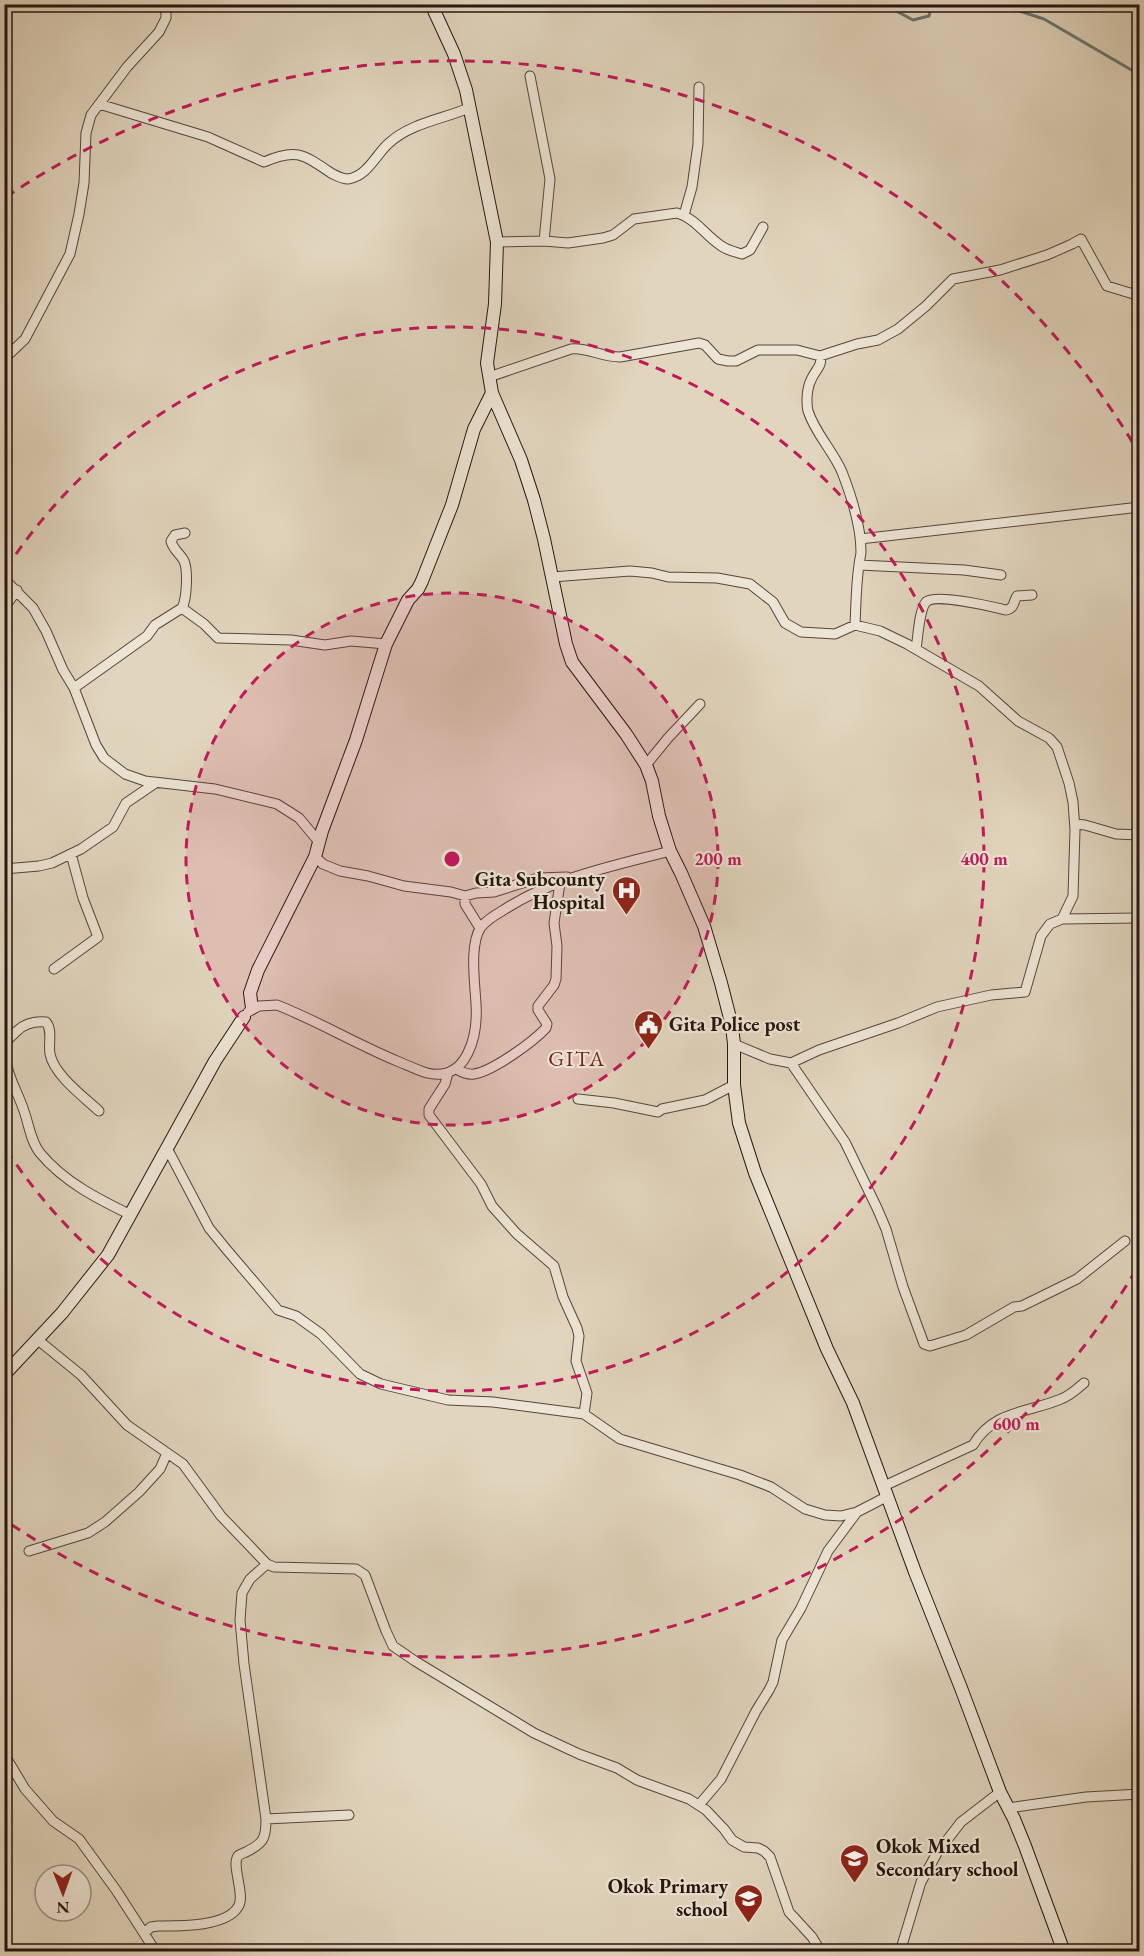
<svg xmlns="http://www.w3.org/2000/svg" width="1144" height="1956" viewBox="0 0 1144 1956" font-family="'EB Garamond',serif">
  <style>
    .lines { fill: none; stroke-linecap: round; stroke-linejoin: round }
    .stream { stroke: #687772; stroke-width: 3 }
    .street-casing { stroke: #54463b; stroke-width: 11 }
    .secondary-casing { stroke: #251610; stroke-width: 14 }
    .street { stroke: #ece4d4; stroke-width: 9 }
    .secondary { stroke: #ece4d4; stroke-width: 12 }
    .ring { fill: none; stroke: #c2185b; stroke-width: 3; stroke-dasharray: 10 8 }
    .labels { text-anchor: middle; stroke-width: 4.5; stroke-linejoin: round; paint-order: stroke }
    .poi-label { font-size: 20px; font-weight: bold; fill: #251610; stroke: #ece4d4; text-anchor: end }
    .quarter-label { font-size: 22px; letter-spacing: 1.5px; fill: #7a1f14; stroke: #ece4d4 }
    .centre { fill: #c2185b; stroke: #ece4d4; stroke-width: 3 }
    .ring-label { font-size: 18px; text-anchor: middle; font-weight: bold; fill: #c2185b; stroke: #ece4d4; stroke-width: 4.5; stroke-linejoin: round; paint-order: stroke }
  </style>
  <rect width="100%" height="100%" fill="#e1d5bd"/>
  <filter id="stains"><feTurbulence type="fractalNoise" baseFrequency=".00333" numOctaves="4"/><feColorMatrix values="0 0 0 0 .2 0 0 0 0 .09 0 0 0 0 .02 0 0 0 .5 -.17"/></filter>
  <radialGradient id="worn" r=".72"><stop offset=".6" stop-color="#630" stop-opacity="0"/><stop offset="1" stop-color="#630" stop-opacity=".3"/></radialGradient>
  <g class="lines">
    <path class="stream" d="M883,4L913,20L929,16L932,4
      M998,4L1044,19L1140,75"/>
    <defs>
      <path id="street" d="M530,76L550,179L544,241
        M99,104L208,137L264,162C296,148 303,154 331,173C337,176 342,179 348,179C368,176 376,154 389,143C411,123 443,119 469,108
        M684,215L692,187L698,144L699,87
        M497,242L544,241L568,243L603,238L613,235L634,219L677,213C695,218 705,235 720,245C726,250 735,252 742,254L750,250L763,227
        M820,356C823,366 815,370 811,380C807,388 806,402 808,411C815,433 833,451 842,472C851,495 861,526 861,552C861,556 859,561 859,565C856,585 856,605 855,625
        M4,359L25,339L70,254L79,214L84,183L86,133L91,115L127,67L159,32L166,18V12L160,4
        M489,377L571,349C587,347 601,357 620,357L699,343L705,345L718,359L728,361H736L758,350H797L820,356L857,344L878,340L898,329L926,306L953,279L1000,270L1047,255L1072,244L1081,239L1107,286L1140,296
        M860,539L1140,507
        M859,565L964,570L1001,575
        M552,577L630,571L652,573L668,577L717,578L750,584L773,602L785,623L801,632L835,634L855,625L880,631L907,644L979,686L1018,721L1049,738L1057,747L1069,783L1073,802L1075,830L1073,896L1062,919
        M4,579L33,608L46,631L63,670L74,688L96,745L104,758L125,774L145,781L215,789L277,804L299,818L319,842
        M4,608L17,590
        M182,608L204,624L218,638L291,640L325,645L351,641L386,644
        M916,649C918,638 919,610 926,602C935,593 993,607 1006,610C1015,608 1013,602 1017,596L1032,595
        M74,688L147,636L155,625L182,608C187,599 188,570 184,561C180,553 173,550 171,541L175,535L185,533
        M646,765L668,738L700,704
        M1075,824L1085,825L1116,834L1140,835
        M315,857L323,864L340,871L368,876L404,886L451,892L465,896L476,893L494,892L538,878L567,877
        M4,869L39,866L52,863L81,849L113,827L126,803L154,784
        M465,896V904L480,928
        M54,969L98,937L83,898L71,854
        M248,1012L259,1006L277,1005C318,1021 356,1044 397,1061C407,1065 417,1070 427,1073C468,1083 478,1034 476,1004C475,984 469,944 481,927C486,921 495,915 502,911C552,878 613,866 670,851
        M734,1044L770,1059L791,1063L819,1050L898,1023L937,1007L991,995L1025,992L1041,936L1050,924L1062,919L1140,918
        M791,1063L845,1142L877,1208L886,1229L903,1287L924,1344L930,1346L966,1335L1014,1307L1022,1306L1077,1279L1125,1241
        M456,1069C462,1072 467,1075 474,1074C493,1071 533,1042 546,1028L547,1024L538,1010V1006L554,985L556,979L557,946L554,923L560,883
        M448,1073L445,1084L429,1109V1115L481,1184L492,1206L517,1234L554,1266L563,1297L577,1328L579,1336L576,1361L587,1393L584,1414
        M578,1099L614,1103L658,1112L662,1109L705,1100L734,1085
        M99,1111C84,1097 54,1075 50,1054C48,1043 53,1031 46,1022C35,1021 24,1024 17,1031C14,1034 9,1038 7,1041C0,1065 17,1089 24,1111C29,1125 31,1142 40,1153C64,1182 98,1199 131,1215
        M167,1148L209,1228L227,1250L278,1310L296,1316L321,1334L360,1374L381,1384L448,1400L493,1402L584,1414L620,1439L740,1475L771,1487L805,1509L825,1515L841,1516L857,1512L888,1496
        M38,1340L81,1375L127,1425L183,1464L221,1516L267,1564L274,1567L356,1569L365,1575L386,1631L393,1646L415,1661L534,1733L579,1754L617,1768L637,1780L689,1799L706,1810L724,1829L732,1840L744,1847L758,1848L764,1851L770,1857L789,1912L812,1937L821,1952
        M884,1486L973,1445C994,1410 1028,1413 1061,1399C1070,1396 1077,1389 1084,1383
        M29,1551L88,1533L105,1522L139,1492L160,1469L167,1453
        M4,1754L25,1789L53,1821L79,1839L116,1890L156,1952
        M699,1805L721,1779L756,1711L769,1690L773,1682L782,1640L801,1608L828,1551L857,1512
        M1008,1808L1086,1797L1140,1794
        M266,1819L244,1664L240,1620L242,1593L250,1579L267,1564
        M144,1933L151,1927L158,1926C179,1926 226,1927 238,1907C243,1900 239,1887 238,1879C237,1872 234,1862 238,1856C240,1854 244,1853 246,1852C264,1843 266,1838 266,1819L349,1815
        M900,1952L921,1882L937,1853L961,1822L1000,1792"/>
      <path id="secondary" d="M431,4L454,54L466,90L497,242L495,304L487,363L492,393L521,460L534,500L544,539L566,644L572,662L626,734L646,765L652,781L659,816L670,851L681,873L704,926L721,983L732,1026L734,1044V1085L739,1123L755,1173L827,1349L853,1403L915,1572L961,1688L1000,1792L1014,1819L1025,1846L1064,1952
        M252,1008L250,993L258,970L315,857L322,831L356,740L386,644L408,600L418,589L422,581L452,505L474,429L492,393
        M4,1375L62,1313L108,1255L215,1061L244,1017"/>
    </defs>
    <use href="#street" class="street-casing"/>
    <use href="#secondary" class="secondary-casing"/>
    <use href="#street" class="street"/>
    <use href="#secondary" class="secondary"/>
  </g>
  <circle cx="452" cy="859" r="266" fill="#c2185b" fill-opacity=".12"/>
  <g class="ring">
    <circle cx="452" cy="859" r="266"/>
    <path d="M6 569A532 532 0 1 1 6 1149"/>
    <path d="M1136 1270A798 798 0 0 1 6 1521M6 197A798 798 0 0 1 1136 448"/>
  </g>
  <defs>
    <symbol id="hospital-pin" viewBox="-11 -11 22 30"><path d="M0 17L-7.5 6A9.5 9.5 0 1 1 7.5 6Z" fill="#8f2418" stroke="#ece4d4"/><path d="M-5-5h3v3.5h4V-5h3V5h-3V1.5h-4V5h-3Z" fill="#fff"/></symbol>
    <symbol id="civic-pin" viewBox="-11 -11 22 30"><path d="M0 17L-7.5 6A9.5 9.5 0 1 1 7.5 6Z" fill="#8f2418" stroke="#ece4d4"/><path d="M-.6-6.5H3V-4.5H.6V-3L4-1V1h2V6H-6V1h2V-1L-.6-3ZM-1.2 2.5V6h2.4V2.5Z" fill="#fff"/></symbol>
    <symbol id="school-pin" viewBox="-11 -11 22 30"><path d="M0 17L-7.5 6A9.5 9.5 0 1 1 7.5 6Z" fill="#8f2418" stroke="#ece4d4"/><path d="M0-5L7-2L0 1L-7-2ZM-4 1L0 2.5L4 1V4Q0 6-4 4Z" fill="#fff"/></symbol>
  </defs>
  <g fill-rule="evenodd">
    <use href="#hospital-pin" x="610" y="874" width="33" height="45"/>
    <use href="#civic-pin" x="632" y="1008" width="33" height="45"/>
    <use href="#school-pin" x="838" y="1842" width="33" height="45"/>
    <use href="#school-pin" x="732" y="1882" width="33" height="45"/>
  </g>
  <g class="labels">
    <g class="poi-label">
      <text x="605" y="886">Gita Subcounty<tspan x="605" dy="23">Hospital</tspan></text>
      <text x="669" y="1031" text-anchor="start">Gita Police post</text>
      <text x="876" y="1853" text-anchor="start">Okok Mixed<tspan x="876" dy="23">Secondary school</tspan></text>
      <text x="728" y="1893">Okok Primary<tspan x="728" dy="23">school</tspan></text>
    </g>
    <g class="quarter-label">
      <text x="577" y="1066">GITA</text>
    </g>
  </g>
  <circle cx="452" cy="859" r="9" class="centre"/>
  <g class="ring-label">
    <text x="718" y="865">200 m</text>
    <text x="984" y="865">400 m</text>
    <text x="1016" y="1430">600 m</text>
  </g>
  <rect width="1144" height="1956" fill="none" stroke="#e1d5bd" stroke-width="24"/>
  <rect x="6" y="6" width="1132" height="1944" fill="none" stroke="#251610" stroke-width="3"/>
  <rect x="12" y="12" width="1120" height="1932" fill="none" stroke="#251610" stroke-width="1.5"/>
  <g transform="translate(63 1893) rotate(179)"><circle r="28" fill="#ece4d4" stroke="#9c9286" stroke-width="1.5"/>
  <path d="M0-4.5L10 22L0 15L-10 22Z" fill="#8f2418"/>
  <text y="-9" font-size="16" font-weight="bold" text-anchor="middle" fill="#251610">N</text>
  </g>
  <rect width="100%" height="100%" filter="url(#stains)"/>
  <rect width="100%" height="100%" fill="url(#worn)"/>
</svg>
